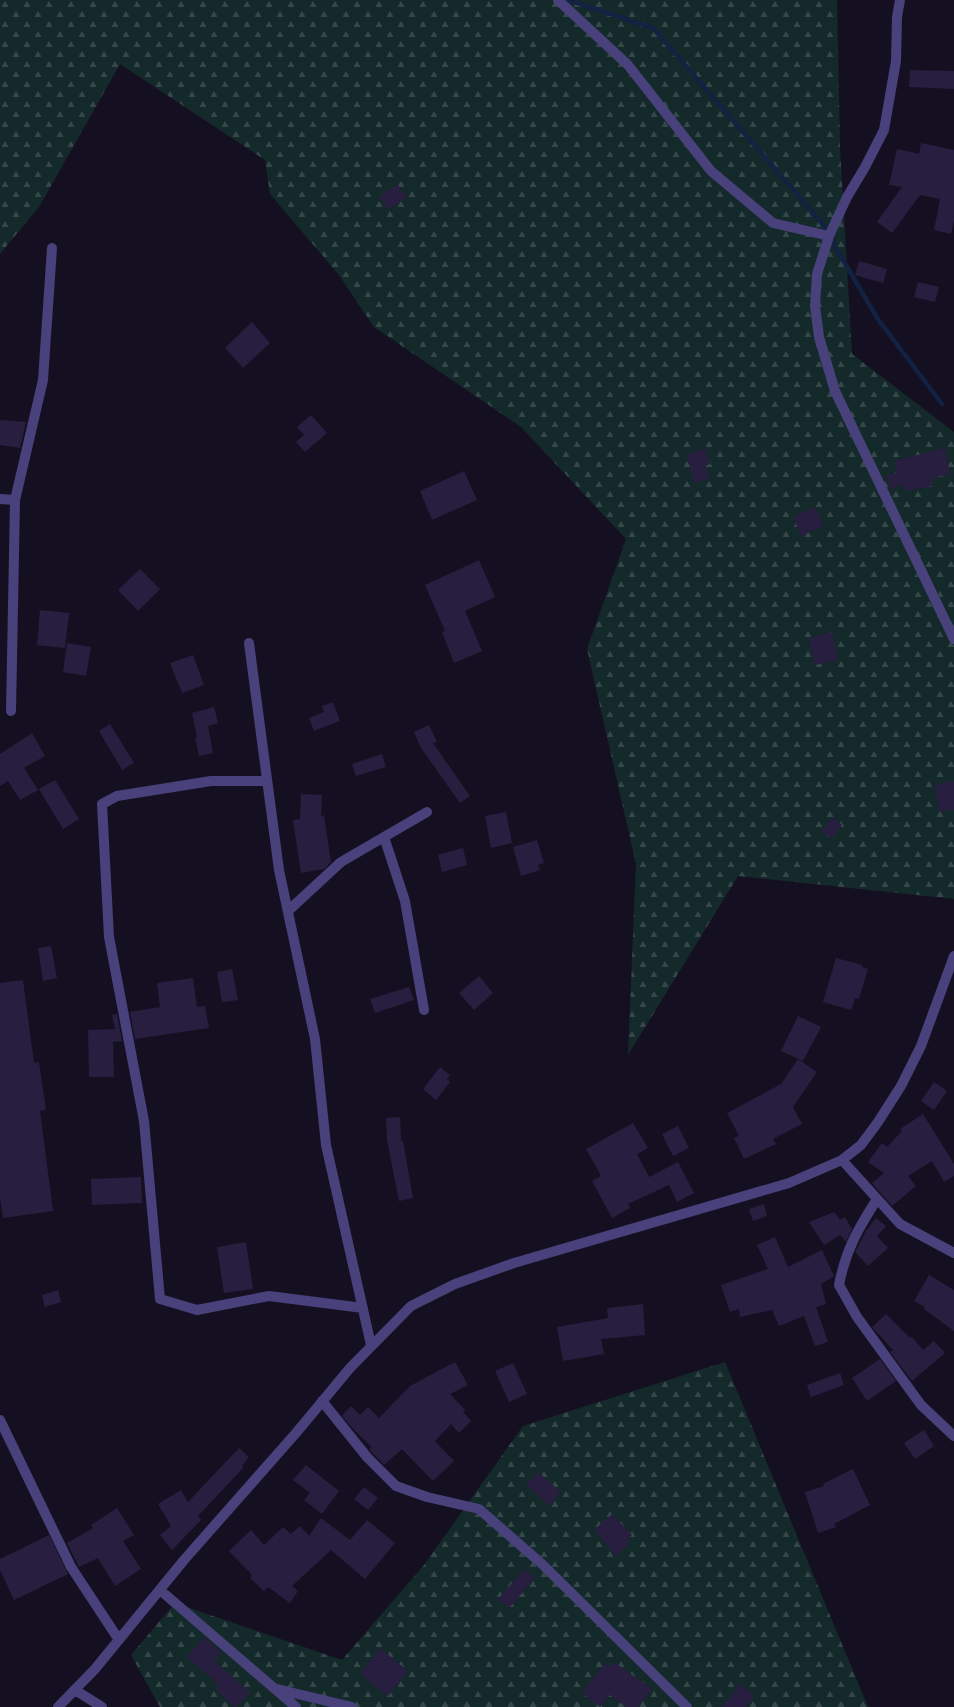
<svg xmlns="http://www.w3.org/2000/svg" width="954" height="1707" viewBox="0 0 954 1707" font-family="'Archivo Narrow',sans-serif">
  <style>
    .forest { fill: url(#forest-firs) }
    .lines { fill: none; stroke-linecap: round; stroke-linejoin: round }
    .stream { stroke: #132242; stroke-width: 4.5 }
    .building { fill: #281e40 }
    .minor { stroke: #48417b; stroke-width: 10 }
  </style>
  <defs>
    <pattern id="forest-firs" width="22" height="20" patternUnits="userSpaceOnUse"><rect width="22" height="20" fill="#14292a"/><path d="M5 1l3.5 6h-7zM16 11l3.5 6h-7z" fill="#36474a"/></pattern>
  </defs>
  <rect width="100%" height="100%" fill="#151021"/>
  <path class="forest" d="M0,0H837L840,148L852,354L954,432V899L738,876L628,1055L636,864L587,649L626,539L521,427L374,327L339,275L270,194L265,160L120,64L39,207L0,254Z
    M725,1362L868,1707H160L131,1655L175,1603L342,1660L424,1565L523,1426Z"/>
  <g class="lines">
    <path class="stream" d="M569,0L653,28L821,222L877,318L942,404"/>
  </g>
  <path class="building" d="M910,70L954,71V89L909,87Z
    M921,143L954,150V220L951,234L934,230L940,199L920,195L892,233L877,222L902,187L889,185L897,149L919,154Z
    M397,184L407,197L388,210L379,197Z
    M859,261L887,269L883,283L855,275Z
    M918,282L939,287L935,302L914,297Z
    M252,322L270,343L243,368L225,348Z
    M311,415L327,433L305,452L296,442L304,435L297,427Z
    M0,420L26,422L20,448L0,445Z
    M705,448L710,464L705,466L710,478L695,483L686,455Z
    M945,448L950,474L932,478L933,486L904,491L903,485L891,489L886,476L898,472L894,461Z
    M464,471L477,500L432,520L420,491Z
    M815,507L824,526L801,536L793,517Z
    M479,560L495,597L465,611L482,651L454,663L442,632L445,631L425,585Z
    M140,569L160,589L138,611L118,590Z
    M40,610L69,613L65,648L37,645Z
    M832,632L838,660L815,665L808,638Z
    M67,643L91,647L86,676L63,672Z
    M193,655L204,685L182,693L170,663Z
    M333,702L340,721L314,731L309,718L324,712L322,706Z
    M214,707L218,723L208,726L213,753L199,756L195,737H197L192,713Z
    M110,724L134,763L122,770L99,731Z
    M429,725L437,742L433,743L470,796L460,803L421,748L414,732Z
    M32,733L45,756L24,768L38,790L20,800L8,781L0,786V754Z
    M382,754L386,767L356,776L352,764Z
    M55,780L79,819L63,829L39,789Z
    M954,781V810L939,812L935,784Z
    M301,794L322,795L321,816L324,815L331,862L324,869L301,873L293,820L300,819Z
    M506,812L512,843L491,848L485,816Z
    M833,817L842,825L831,839L821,831Z
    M537,840L544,863L538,865L540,870L521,876L513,847Z
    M463,848L467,865L442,872L438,855Z
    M51,946L57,978L43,981L38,948Z
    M836,958L862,965V967L868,969L859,999L855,998L851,1010L823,1002Z
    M232,969L238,1000L222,1002L217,972Z
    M479,976L493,993L474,1010L459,993Z
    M193,978L197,1007L205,1006L209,1028L135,1039L130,1012L160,1007L157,983Z
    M23,980L34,1063L39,1062L46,1110L40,1111L53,1211L3,1218L0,1197V983Z
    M409,987L414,1000L375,1013L370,999Z
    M117,1014L122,1041L113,1042L114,1077H89L88,1030L115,1029L112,1015Z
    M798,1016L821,1027L803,1061L781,1051Z
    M798,1059L817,1072L793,1107L802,1124L773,1139L776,1144L744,1159L734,1138L739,1136L727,1113L781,1084Z
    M440,1067L450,1075L447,1079L450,1082L436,1100L423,1089Z
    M934,1082L947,1091L934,1110L921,1101Z
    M923,1114L954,1164V1176L944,1182L932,1161L908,1176L916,1186L892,1206L872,1183L884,1173L868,1162L882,1143L887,1147L902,1131L900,1129Z
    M400,1117L401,1141H403L413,1198L399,1201L387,1140L386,1118Z
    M633,1123L648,1148L637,1154L649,1177L678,1162L694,1193L677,1202L669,1185L628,1204L630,1208L612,1218L592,1181L601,1176L586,1149Z
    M678,1126L689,1148L673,1156L662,1134Z
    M141,1177L142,1203L92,1205L91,1179Z
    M764,1204L767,1216L753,1221L749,1209Z
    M834,1212L840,1220L845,1217L852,1229L846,1242L840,1235L824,1245L809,1222Z
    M876,1218L886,1226L877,1236L888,1248L868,1266L855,1252L866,1231Z
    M775,1237L788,1267L822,1250L834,1276L821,1284L826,1304L816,1307L828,1342L815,1346L804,1316L779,1326L772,1310L740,1317L739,1309L730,1312L721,1285L768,1269L757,1245Z
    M246,1242L253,1289L224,1293L217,1247Z
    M929,1275L954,1290V1331L924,1309L925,1307L914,1301Z
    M58,1290L61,1302L45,1307L42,1295Z
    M643,1304L645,1335L601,1339L604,1354L563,1361L557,1327L608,1318L607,1308Z
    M886,1314L910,1338L912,1337L923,1350L934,1341L945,1353L912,1381L890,1352L893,1350L872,1327Z
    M880,1359L896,1381L867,1401L852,1378Z
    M455,1362L468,1385L450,1394L465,1410L463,1412L471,1421L459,1433L451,1424L435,1441L454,1461L433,1481L402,1449L384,1465L369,1449L372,1447L355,1431L342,1416L351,1406L360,1415L368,1407L379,1418L410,1386Z
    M513,1363L527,1394L509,1402L495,1371Z
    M840,1373L844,1385L811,1397L807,1385Z
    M924,1430L934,1446L915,1459L904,1443Z
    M239,1448L249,1457L242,1466L243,1468L198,1516L201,1520L172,1550L160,1535L171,1526L158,1504L181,1490L188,1502Z
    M306,1465L339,1491L322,1514L304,1500L310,1493L293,1480Z
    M853,1469L870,1505L834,1524L836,1527L818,1533L805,1492L824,1486L823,1484Z
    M538,1472L561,1492L549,1505L526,1485Z
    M364,1487L378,1498L368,1510L354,1499Z
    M117,1508L134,1535L123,1541L141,1569L115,1586L98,1558L79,1567L67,1543L93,1528L91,1525Z
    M612,1514L632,1535L626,1541L629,1544L616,1556L594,1530Z
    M321,1518L350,1540L367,1520L395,1543L365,1579L331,1550L292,1586L298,1591L290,1603L268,1587L264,1591L250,1578L252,1575L229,1551L251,1530L264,1545L283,1527L291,1534L300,1526L309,1536Z
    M49,1535L68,1574L14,1600L0,1570V1559Z
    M524,1569L535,1578L509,1608L498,1599Z
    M204,1637L221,1652L214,1660L250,1693L236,1707H234L215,1689L219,1685L187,1657Z
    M380,1648L408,1671L388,1696L360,1674Z
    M614,1662L652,1689L638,1707H626L610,1695L600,1707L582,1693L605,1663L610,1667Z
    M740,1684L755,1696L746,1707H722Z"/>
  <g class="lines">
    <path class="minor" d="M558,0L628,65L711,171L773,223L829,236
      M900,0L897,17L896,61L884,130L865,167L847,197L829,236L817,274L815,306L819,337L835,391L954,639
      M0,499L15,500
      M249,643L279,870L315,1039L326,1145L371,1345
      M11,711L15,500L43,380L52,248
      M267,781H211L117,796L102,804L109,937L144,1121L160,1299L197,1310L269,1296L363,1308
      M384,837L405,901L424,1010
      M288,911L341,862L427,812
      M842,1160L900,1224L954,1253
      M877,1199C858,1229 846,1249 839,1285L857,1317L921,1405L954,1436
      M322,1401L367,1457L396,1486L427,1497L479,1509L542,1564L687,1707
      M0,1420L71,1567L119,1640
      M160,1590L296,1707
      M277,1689L352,1707
      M75,1690L102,1707
      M58,1707L95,1669L184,1560L296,1433L350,1368L411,1306L455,1284L514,1263L789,1183L842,1160L861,1145L878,1122L901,1086L921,1046L954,956"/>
  </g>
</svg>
